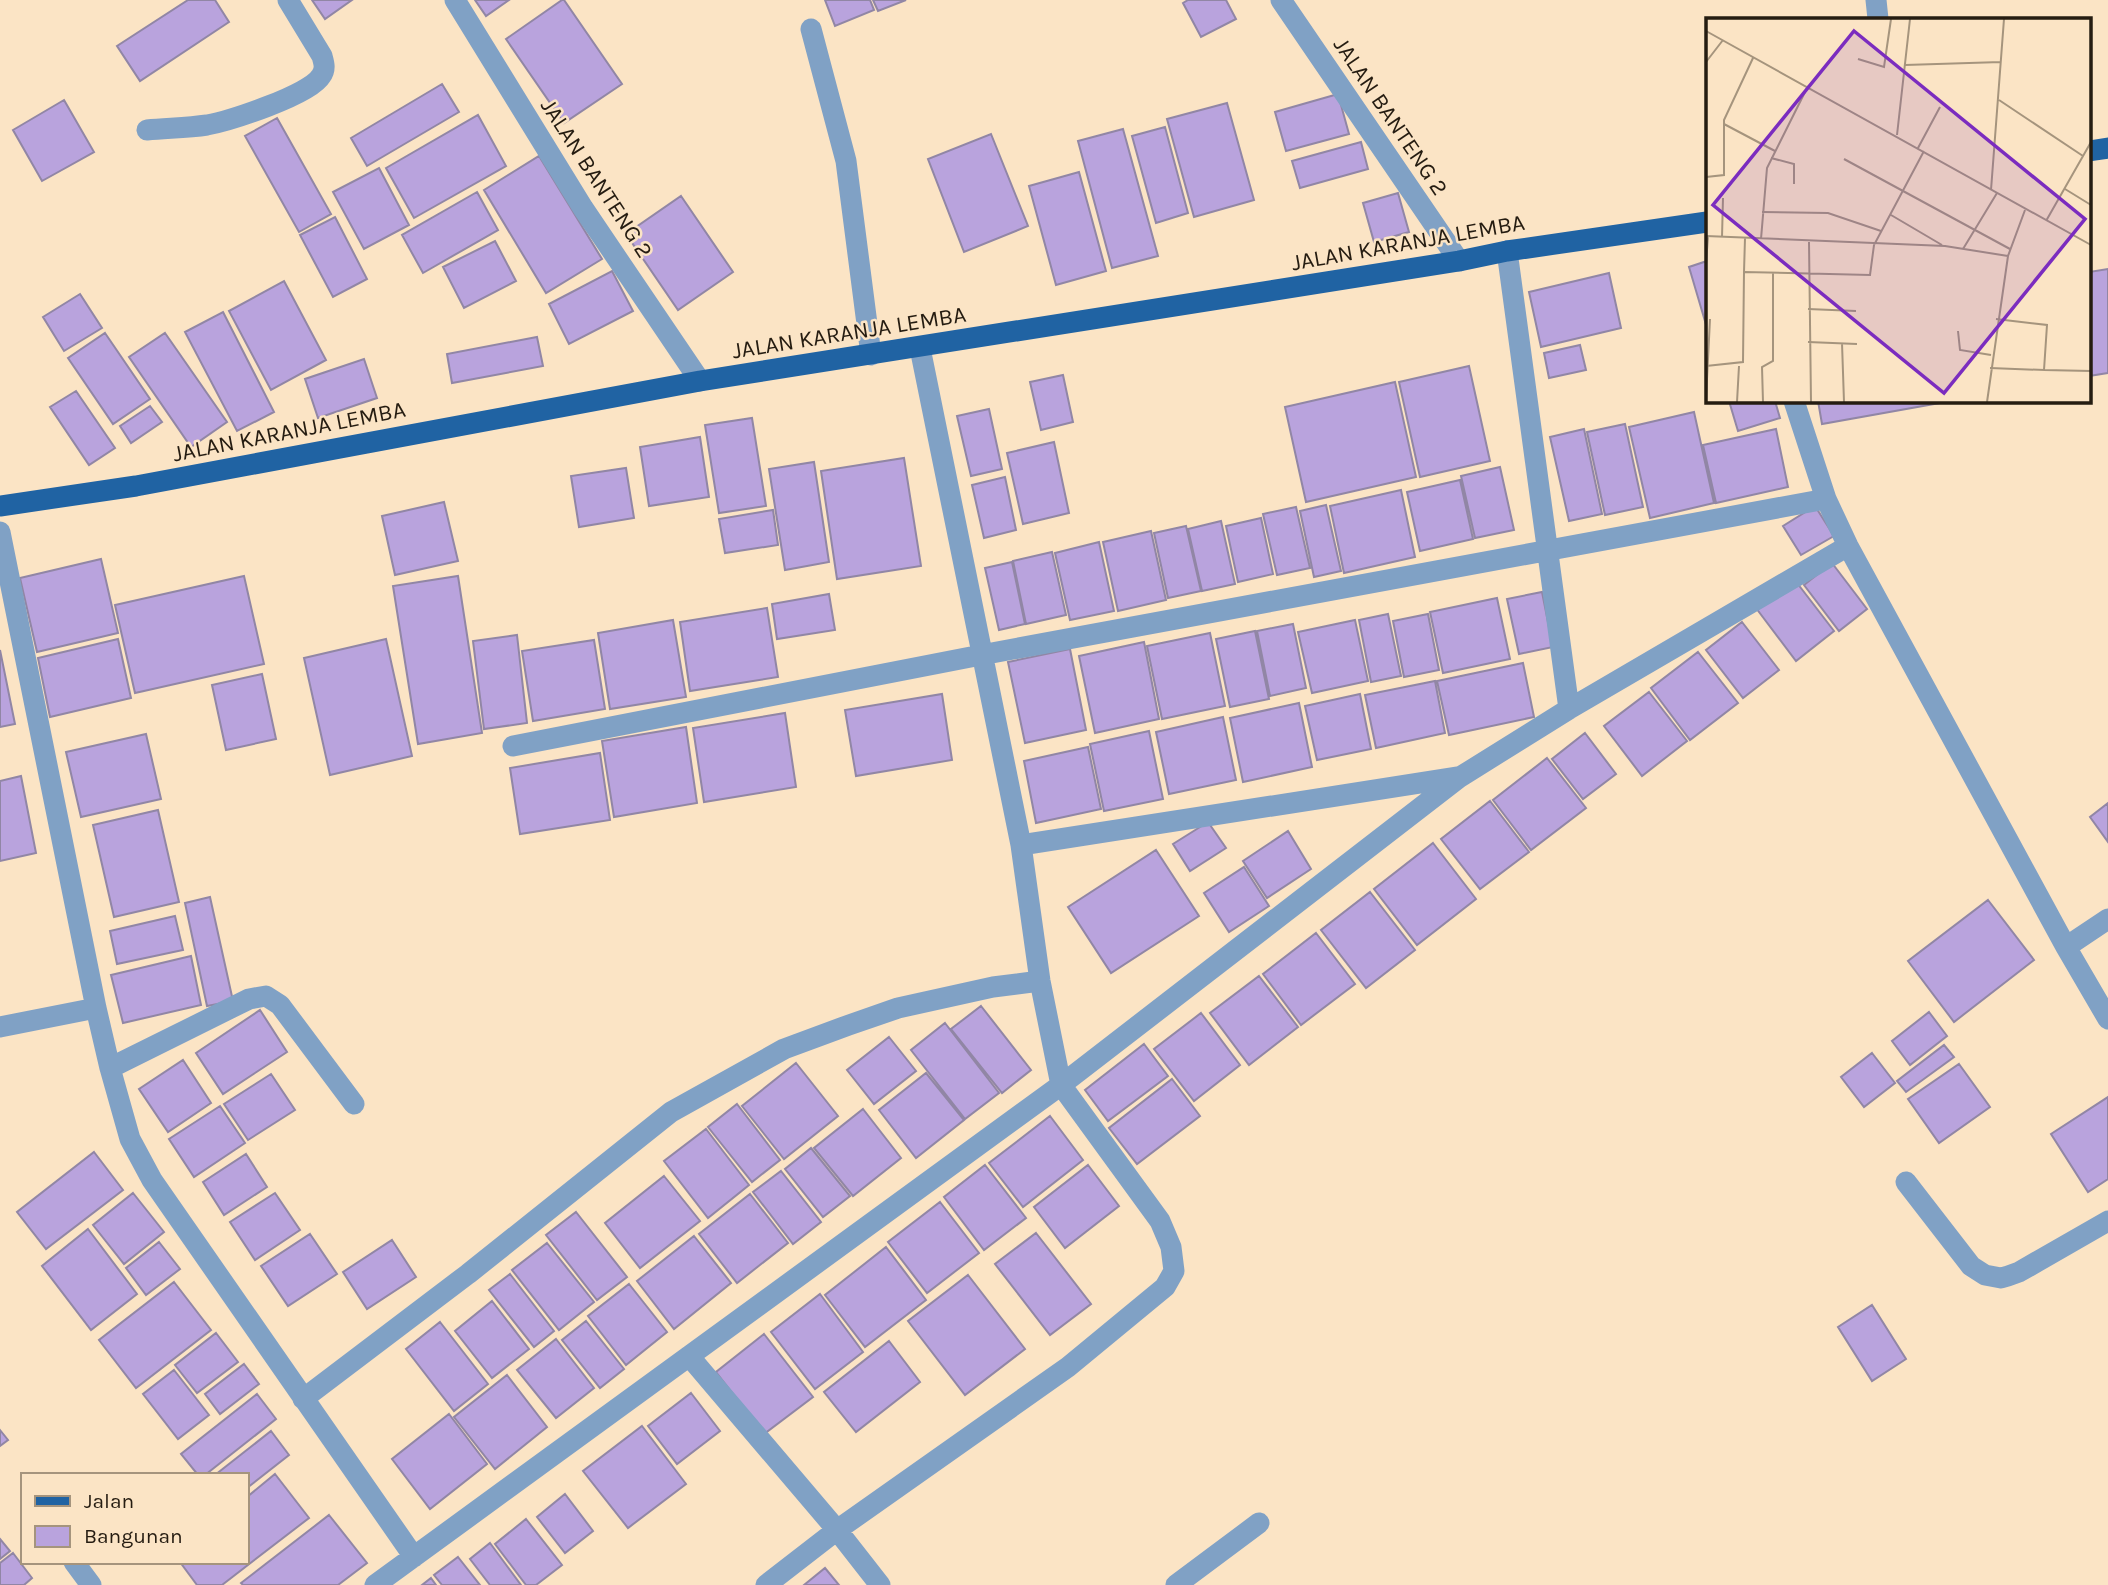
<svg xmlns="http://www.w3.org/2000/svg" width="2108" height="1585" viewBox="0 0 2108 1585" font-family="Karla,sans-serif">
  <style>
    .building { fill: #b9a3dd; stroke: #9186a5; stroke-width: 2 }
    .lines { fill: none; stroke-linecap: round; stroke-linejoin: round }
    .minor { stroke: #80a1c5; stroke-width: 21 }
    .major { stroke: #2063a3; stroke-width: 21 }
    .labels { text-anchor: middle; stroke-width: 5; stroke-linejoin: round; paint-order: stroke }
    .street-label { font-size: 23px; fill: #251c11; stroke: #fbe4c5 }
    .inset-road { fill: none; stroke: #a5947d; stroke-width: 2 }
    .view { fill: #7b2cbf; fill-opacity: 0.15; stroke: #7b2cbf; stroke-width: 3.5 }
    .inset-edge { fill: none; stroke: #251c11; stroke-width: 3.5 }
  </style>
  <rect width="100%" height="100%" fill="#fbe4c5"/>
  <path class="building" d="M188,0H215L229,22L140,81L117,46Z
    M312,0H352L325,19Z
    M475,0H509L486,16Z
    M562,0H564L622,84L564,123L506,39Z
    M825,0H870L874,10L835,26Z
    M873,0H906L878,11Z
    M1188,0H1226L1236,19L1201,37L1183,3Z
    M442,84L459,112L367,166L351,138Z
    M1338,94L1349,134L1286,151L1275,112Z
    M64,100L94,152L42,181L13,130Z
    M1227,103L1254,200L1194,217L1167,119Z
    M478,115L506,166L414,218L386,168Z
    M277,118L331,214L299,232L245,136Z
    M1165,127L1188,213L1156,223L1132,136Z
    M1123,129L1158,256L1112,268L1078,141Z
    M991,134L1028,226L964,252L928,159Z
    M1361,142L1368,169L1300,188L1292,161Z
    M539,156L602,259L546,293L484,190Z
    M379,168L409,225L364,249L333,192Z
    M1079,172L1106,271L1056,285L1029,186Z
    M477,192L498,230L423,273L402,235Z
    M1398,193L1409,232L1374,242L1363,203Z
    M681,196L733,272L678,310L626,234Z
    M335,217L367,279L333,297L300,235Z
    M495,241L516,281L464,308L443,267Z
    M1707,261V328L1689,267Z
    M2108,269V373L2089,376V272Z
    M612,271L633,311L569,344L549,304Z
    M1609,273L1621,328L1541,347L1529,292Z
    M284,281L326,360L271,390L229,311Z
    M80,294L102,328L64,351L43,317Z
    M223,312L274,412L237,431L185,332Z
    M105,333L150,399L113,424L68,358Z
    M165,333L227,422L191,447L129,357Z
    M537,337L543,366L452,383L447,354Z
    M1580,345L1586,370L1549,378L1544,353Z
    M364,359L377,398L318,418L305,379Z
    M1469,366L1490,461L1420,477L1399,382Z
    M1063,375L1073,422L1041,430L1030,382Z
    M1395,382L1416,477L1306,502L1285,407Z
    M76,391L115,448L89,465L50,407Z
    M1729,401H1775L1780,418L1738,431Z
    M1818,401H1951L1822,424Z
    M150,406L162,422L131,443L120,426Z
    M989,409L1002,469L971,476L957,416Z
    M1694,412L1714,503L1650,518L1629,427Z
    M752,418L766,506L719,513L705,425Z
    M1625,424L1643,507L1605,515L1587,432Z
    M1584,429L1602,514L1569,521L1550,437Z
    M1776,429L1788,487L1716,503L1703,445Z
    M700,437L709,497L649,506L640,447Z
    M1054,442L1069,513L1023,524L1007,453Z
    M904,458L921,566L837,579L821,471Z
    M814,462L829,562L785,570L769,469Z
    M1500,467L1514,530L1475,538L1461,476Z
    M626,468L634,518L579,527L571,476Z
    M1005,477L1016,530L984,538L972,485Z
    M1460,480L1473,539L1420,551L1407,492Z
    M1401,490L1415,557L1344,573L1330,506Z
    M444,502L458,561L395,575L382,516Z
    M1326,505L1341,571L1314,577L1300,511Z
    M1815,506L1834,536L1801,555L1783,526Z
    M1296,507L1310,568L1277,575L1263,514Z
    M773,510L778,545L725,553L719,519Z
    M1261,518L1273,574L1238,582L1226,526Z
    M1221,521L1235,584L1202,591L1188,529Z
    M1186,526L1201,591L1168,598L1154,533Z
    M1151,531L1166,600L1118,611L1103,542Z
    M1099,542L1114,611L1070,620L1055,553Z
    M1052,552L1066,615L1026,624L1013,561Z
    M101,559L118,633L37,652L20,578Z
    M1012,562L1025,624L999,630L985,568Z
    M1832,563L1867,609L1839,631L1804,585Z
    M244,576L264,664L135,693L115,605Z
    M458,576L482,733L418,744L393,586Z
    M1794,579L1834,631L1796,661L1756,608Z
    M1542,592L1553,647L1519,654L1507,599Z
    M829,594L835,630L777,639L772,604Z
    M1497,598L1510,659L1443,673L1430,612Z
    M767,608L778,677L690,691L680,622Z
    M1388,614L1401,676L1371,682L1359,620Z
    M1428,614L1439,670L1404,677L1393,621Z
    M673,620L686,697L610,709L598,633Z
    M1355,620L1368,681L1312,693L1298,632Z
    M1742,622L1779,670L1743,698L1706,650Z
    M1293,624L1306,688L1270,696L1257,631Z
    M1255,631L1269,699L1230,707L1216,639Z
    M1210,633L1225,706L1162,719L1147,646Z
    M517,635L527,723L484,729L473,641Z
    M118,639L131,698L50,717L38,658Z
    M386,639L412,756L330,775L304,658Z
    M594,640L605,709L533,721L522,651Z
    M1144,642L1159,719L1095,733L1079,656Z
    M1070,649L1086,730L1025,743L1008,662Z
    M0,650L15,724L0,727Z
    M1698,652L1738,703L1690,740L1651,688Z
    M1523,663L1534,717L1449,735L1437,681Z
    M262,674L276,739L226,750L212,685Z
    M1435,681L1445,733L1376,748L1365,695Z
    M1649,692L1687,741L1642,776L1604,726Z
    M942,694L952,760L856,776L845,710Z
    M1360,694L1371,749L1317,760L1305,706Z
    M1299,703L1312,767L1243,782L1230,718Z
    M785,713L796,787L704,802L693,728Z
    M1223,717L1236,780L1169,794L1156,732Z
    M686,727L697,803L614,817L602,741Z
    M1149,731L1163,799L1104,811L1090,744Z
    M1585,733L1616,774L1583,799L1552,759Z
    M146,734L161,799L81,817L66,752Z
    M1088,747L1101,809L1036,823L1024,761Z
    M600,753L610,820L520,834L510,768Z
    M1547,758L1586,808L1531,850L1493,800Z
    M21,776L36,853L0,861V781Z
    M1490,801L1529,852L1480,889L1441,839Z
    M2108,803V842L2090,817Z
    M158,810L179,902L114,917L93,825Z
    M1208,822L1226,848L1190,871L1173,844Z
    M1288,831L1311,869L1267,898L1243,861Z
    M1433,843L1476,899L1417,945L1374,889Z
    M1156,850L1199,916L1111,973L1068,907Z
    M1244,867L1269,906L1229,932L1204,893Z
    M1370,892L1415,950L1366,988L1321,930Z
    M210,897L233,1001L207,1006L185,903Z
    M1988,900L2034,960L1954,1022L1908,961Z
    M175,916L183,950L117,964L110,931Z
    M1316,933L1355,984L1301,1025L1263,974Z
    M191,956L201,1005L123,1023L111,975Z
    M1259,976L1298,1027L1249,1065L1210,1013Z
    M981,1006L1031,1070L1002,1093L951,1029Z
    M260,1010L287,1052L223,1094L196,1053Z
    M1929,1012L1947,1036L1910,1065L1892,1041Z
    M1201,1013L1240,1065L1194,1101L1154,1049Z
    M945,1023L999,1093L965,1119L911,1050Z
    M889,1037L916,1071L874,1104L847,1070Z
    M1144,1044L1168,1076L1108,1121L1085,1090Z
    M1944,1045L1954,1057L1906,1092L1897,1081Z
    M1872,1053L1895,1083L1864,1107L1841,1077Z
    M183,1060L211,1103L168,1132L139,1089Z
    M796,1063L838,1116L784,1159L742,1106Z
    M1959,1064L1990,1107L1939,1143L1908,1099Z
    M926,1073L964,1120L916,1158L879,1110Z
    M271,1074L295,1110L248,1140L224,1104Z
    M1172,1079L1200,1116L1137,1164L1109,1128Z
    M2108,1097V1179L2088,1192L2051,1134Z
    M737,1104L780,1160L752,1182L708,1127Z
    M220,1106L245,1143L194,1177L169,1139Z
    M863,1109L901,1158L853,1196L814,1148Z
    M1050,1116L1083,1160L1023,1207L989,1163Z
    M706,1129L749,1185L708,1218L664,1161Z
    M811,1148L850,1196L823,1217L785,1169Z
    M94,1152L123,1190L46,1249L17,1212Z
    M246,1154L267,1187L224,1215L203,1182Z
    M985,1165L1026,1218L984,1250L944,1197Z
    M1088,1165L1119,1206L1065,1248L1034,1207Z
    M781,1171L821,1222L793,1244L753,1192Z
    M664,1176L700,1221L640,1268L605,1223Z
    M133,1193L164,1232L124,1264L93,1225Z
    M275,1193L300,1230L255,1260L230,1222Z
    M750,1194L788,1243L737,1283L699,1234Z
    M940,1202L979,1253L927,1293L888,1242Z
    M576,1212L627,1277L597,1300L546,1235Z
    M88,1229L137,1294L91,1330L42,1266Z
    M1036,1233L1091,1304L1050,1335L995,1264Z
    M310,1234L337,1274L288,1306L261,1266Z
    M694,1236L731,1283L674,1329L637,1281Z
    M392,1240L416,1277L367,1309L343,1272Z
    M159,1242L180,1269L146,1295L126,1268Z
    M547,1243L594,1302L559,1330L512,1270Z
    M886,1247L926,1300L865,1347L825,1295Z
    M510,1274L554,1331L534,1347L489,1290Z
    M968,1275L1025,1349L965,1395L908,1321Z
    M174,1282L211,1330L136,1388L99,1340Z
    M629,1284L667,1332L626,1365L588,1316Z
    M820,1294L863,1352L815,1389L771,1332Z
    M492,1301L529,1349L492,1378L455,1331Z
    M1872,1305L1906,1359L1872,1381L1838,1327Z
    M586,1321L624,1369L600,1388L562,1340Z
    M440,1322L488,1384L454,1411L406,1349Z
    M216,1333L238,1362L197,1393L175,1365Z
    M764,1334L813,1397L764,1434L716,1372Z
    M556,1339L594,1388L556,1418L517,1370Z
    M889,1341L920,1382L856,1432L824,1392Z
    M244,1364L259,1384L220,1414L205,1394Z
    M174,1370L209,1415L178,1439L143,1394Z
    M507,1375L547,1427L495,1469L454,1417Z
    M691,1393L720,1431L677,1464L648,1426Z
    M257,1394L276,1419L205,1475H198L181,1454Z
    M449,1414L487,1464L430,1509L392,1459Z
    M642,1426L686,1484L628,1528L583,1471Z
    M0,1430L8,1440L0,1446Z
    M271,1431L289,1455L247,1488V1475H215Z
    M275,1474L309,1518L222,1585H197L180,1562H247V1497Z
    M565,1494L593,1531L565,1553L537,1517Z
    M329,1515L367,1563L338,1585H243L241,1583Z
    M526,1519L562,1565L536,1585H526L495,1544Z
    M0,1539L10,1551L0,1559Z
    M490,1543L521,1585H490L470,1559Z
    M13,1553L32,1578L24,1585H0V1563Z
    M458,1557L480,1585H442L434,1575Z
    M825,1568L839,1585H804Z
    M431,1578L436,1585H422Z"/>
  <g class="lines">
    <path class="minor" d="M455,0L583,208L700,381
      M1281,0L1459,261
      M1876,0L1878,19
      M811,29L846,161L871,355
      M147,130C167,128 187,128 207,125C229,121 310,95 321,76C326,69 324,63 322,56L288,0
      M1507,251L1569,709
      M1794,401L1826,499L1848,546L2066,947L2108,1019
      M0,532L96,1008L110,1068L130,1139L152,1180L414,1557
      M513,746L981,655L1826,499
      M1021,845L1458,777
      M2066,947L2108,919
      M0,1027L96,1008
      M110,1068L249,999L266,996L280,1005L354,1104
      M1906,1182L1971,1266L1985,1275L2001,1278L2008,1276L2019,1272L2108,1221
      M689,1356L837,1530L880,1585
      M303,1399L468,1274L671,1112L784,1049L849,1025L898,1008L993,987L1040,981
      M74,1562L91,1585
      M375,1585L1061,1085L1460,777L1569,709L1848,546
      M766,1585L837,1530L1068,1367L1165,1287L1174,1271L1171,1247L1160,1221L1061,1085L1040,981L1021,845L920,348
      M1176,1585L1259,1523"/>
    <path class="major" d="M2089,151L2108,148
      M0,506L136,486L700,381L1459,261L1507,251L1707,222"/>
  </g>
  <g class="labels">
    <g class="street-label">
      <text transform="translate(1391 116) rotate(56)" y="8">JALAN BANTENG 2</text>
      <text transform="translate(597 178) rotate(57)" y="8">JALAN BANTENG 2</text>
      <text transform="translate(1408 242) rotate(-10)" y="8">JALAN KARANJA LEMBA</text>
      <text transform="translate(849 332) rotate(-9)" y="8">JALAN KARANJA LEMBA</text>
      <text transform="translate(289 431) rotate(-11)" y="8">JALAN KARANJA LEMBA</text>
    </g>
  </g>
  <g transform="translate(1706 18)">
    <rect width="385" height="385" fill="#fbe4c5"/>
    <path class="inset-road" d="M0,13L385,227M152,41L178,49L185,1M0,44L17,22M199,47L295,44M293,82L377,138M18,106L69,133M191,117L204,1M212,130L234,89M65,140L88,146V166M138,141L304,231M0,159L18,157V102L47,40M359,171L385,187M285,172L298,1M56,194L122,195L175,213M185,197L236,227M340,203L385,124M0,218L239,228L302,238M16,219L17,180M55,221L61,150L102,68M103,224L105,384M257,231L291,175M0,246L2,218M38,254L39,220M102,291L150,293M252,313L254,332L285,337M102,324L151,326M136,325L138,384M0,348L37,344L38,254L164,257L168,227L218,133M284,350L338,352L341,307L290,301M338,352L385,353M0,381L4,301M31,384L33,348M57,384L56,349L67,343V255M281,384L302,238L319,192"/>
    <path class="view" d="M148,13L379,201L238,375L7,187Z"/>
    <rect width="385" height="385" class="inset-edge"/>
  </g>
  <rect x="21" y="1473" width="228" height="91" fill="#fbe4c5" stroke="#a5947d" stroke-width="2"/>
  <rect x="35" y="1496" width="35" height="10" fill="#2063a3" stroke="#a5947d" stroke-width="2"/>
  <text x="84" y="1508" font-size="21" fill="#251c11">Jalan</text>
  <rect x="35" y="1526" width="35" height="21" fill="#b9a3dd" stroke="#a5947d" stroke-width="2"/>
  <text x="84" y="1543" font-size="21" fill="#251c11">Bangunan</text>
</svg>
